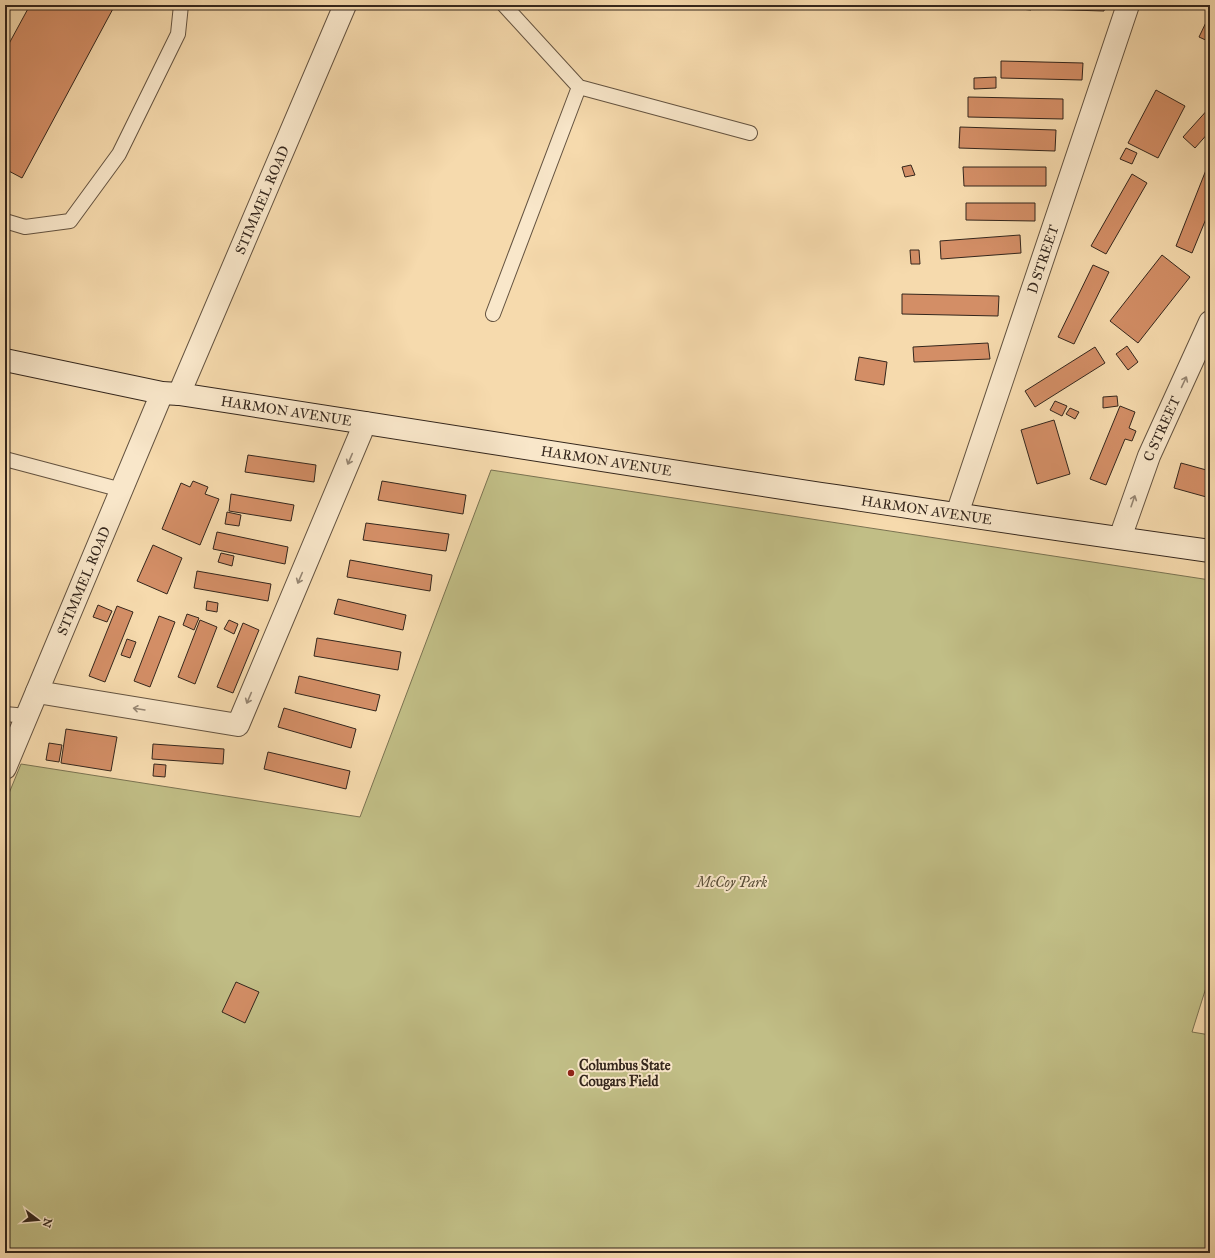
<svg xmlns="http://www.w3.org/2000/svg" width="1215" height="1258" viewBox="0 0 1215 1258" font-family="'IM FELL Great Primer',serif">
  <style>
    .green { fill: #c1be86; stroke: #7a7251 }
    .building { fill: #d38e66; stroke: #34261c }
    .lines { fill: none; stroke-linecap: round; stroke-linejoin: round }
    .lane-casing { stroke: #645340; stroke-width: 16 }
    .street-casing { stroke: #645340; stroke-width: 24 }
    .secondary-casing { stroke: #34261c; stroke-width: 24 }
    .lane { stroke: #f9e7ca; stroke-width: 14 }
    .street { stroke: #f9e7ca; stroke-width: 22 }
    .secondary { stroke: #f9e7ca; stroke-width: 22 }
    .oneway { stroke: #968673 }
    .poi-dot { fill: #8f2418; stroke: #f9e7ca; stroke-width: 1.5 }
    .labels { text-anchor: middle; stroke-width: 4; stroke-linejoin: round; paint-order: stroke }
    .street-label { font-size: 14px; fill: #34261c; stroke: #f9e7ca }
    .park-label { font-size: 14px; font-style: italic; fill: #574c36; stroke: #f9e7ca }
    .poi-label { font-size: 14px; font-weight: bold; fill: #34261c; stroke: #f9e7ca; text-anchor: start }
  </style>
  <rect width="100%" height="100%" fill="#f6daad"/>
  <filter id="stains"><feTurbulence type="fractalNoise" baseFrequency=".005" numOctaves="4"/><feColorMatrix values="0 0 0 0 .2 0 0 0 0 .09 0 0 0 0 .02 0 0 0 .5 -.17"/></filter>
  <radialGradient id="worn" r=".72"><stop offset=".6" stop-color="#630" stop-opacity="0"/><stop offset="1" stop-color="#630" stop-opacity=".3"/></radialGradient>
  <path class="green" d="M491,470L1210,580V975L1192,1032L1210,1035V1253H5V803L21,764L360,817Z"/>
  <path class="building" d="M30,5H115L22,178L5,169V51Z
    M1020,5H1031V10L1020,9Z
    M1036,5H1105L1104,11L1036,9Z
    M1210,14V42L1199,37Z
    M1001,61L1083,63L1082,80L1001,78Z
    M996,77V88L974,89V78Z
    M1156,90L1185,106L1158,158L1128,143Z
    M968,97L1063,99V119L968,117Z
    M1210,107V131L1195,148L1183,137Z
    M960,127L1056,130L1055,151L959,148Z
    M1126,148L1137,153L1132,164L1120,159Z
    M911,165L915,175L905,177L902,167Z
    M963,167H1046V186H964Z
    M1206,170L1210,171V209L1192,253L1176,246Z
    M1132,174L1147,183L1106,254L1091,246Z
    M966,203H1035V221L966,220Z
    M1020,235L1021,253L941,259L940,241Z
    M910,250H919L920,264H911Z
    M1162,255L1190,277L1138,343L1110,321Z
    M1093,265L1109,272L1074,344L1058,337Z
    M902,294L999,296L998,316L902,314Z
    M988,343L990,359L914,362L913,347Z
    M1127,346L1138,362L1128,370L1116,354Z
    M1095,347L1105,363L1035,407L1025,391Z
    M859,357L887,362L884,385L855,380Z
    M1117,396L1118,406L1103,408V397Z
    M1055,401L1067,406L1062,416L1050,410Z
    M1120,406L1135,412L1129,428L1136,431L1132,441L1125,439L1106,485L1090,479Z
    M1070,408L1079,412L1075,419L1066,414Z
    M1054,420L1070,474L1037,484L1021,430Z
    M248,455L316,465L314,482L245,472Z
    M1181,463L1210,471V498L1174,488Z
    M193,481L208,487L205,494L219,499L200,545L162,529L181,483L190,487Z
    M382,481L466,495L463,514L378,500Z
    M231,494L294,505L291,521L229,511Z
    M227,512L241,515L239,526L225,524Z
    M366,523L449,534L446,551L363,540Z
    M217,532L288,547L285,564L213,549Z
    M153,545L182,558L167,594L137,581Z
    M221,553L234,556L232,566L218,562Z
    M350,560L432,575L430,591L347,577Z
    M197,571L271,584L268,601L194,588Z
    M338,599L406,615L403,630L334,614Z
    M207,601L218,603L217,612L206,610Z
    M98,605L112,611L107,622L93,617Z
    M117,606L133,612L105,682L89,676Z
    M187,614L199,618L194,630L183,625Z
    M159,616L175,622L150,687L134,681Z
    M200,620L217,627L195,684L178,677Z
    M229,620L238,624L234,634L224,629Z
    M243,623L259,630L233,693L217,687Z
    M317,638L401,652L398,670L314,656Z
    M127,639L136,642L130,658L121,655Z
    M299,676L380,695L376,711L295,693Z
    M284,708L356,729L351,748L278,727Z
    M66,729L117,737L111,771L61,763Z
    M49,743L62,745L59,762L46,760Z
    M153,744L224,749L223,764L152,759Z
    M268,752L350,771L346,789L264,769Z
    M154,764L166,765L165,777L153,776Z
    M236,982L259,992L245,1023L222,1012Z"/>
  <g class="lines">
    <defs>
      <path id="lane" d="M504,5L579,87L750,133
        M5,221L25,227L70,221L119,154L178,34L181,5
        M493,314L579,87
        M5,459L122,490
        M5,714L27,716"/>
      <g id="street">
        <path id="s1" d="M179,394L345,5"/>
        <path id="s2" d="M957,514L1128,5"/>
        <path id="s3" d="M1120,538L1149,456L1210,322"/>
        <path d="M37,692L238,725L365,423"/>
        <path id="s4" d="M5,768L162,393"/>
      </g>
      <g id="secondary">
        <path id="s5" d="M5,360L162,393L179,394C523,447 866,503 1210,551"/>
      </g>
    </defs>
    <use href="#lane" class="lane-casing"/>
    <use href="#street" class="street-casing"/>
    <use href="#secondary" class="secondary-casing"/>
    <use href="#lane" class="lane"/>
    <use href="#street" class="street"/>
    <use href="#secondary" class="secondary"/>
  </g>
  <defs><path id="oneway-shaft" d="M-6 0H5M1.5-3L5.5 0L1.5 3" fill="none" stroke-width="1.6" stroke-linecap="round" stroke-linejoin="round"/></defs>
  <g class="oneway">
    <use href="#oneway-shaft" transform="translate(1184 382) rotate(-65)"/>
    <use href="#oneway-shaft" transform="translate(350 459) rotate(113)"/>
    <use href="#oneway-shaft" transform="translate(1133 501) rotate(-71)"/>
    <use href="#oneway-shaft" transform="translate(300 578) rotate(113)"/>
    <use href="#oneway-shaft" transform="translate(249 698) rotate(113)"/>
    <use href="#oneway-shaft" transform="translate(139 709) rotate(-171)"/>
  </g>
  <circle class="poi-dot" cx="571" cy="1073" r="4"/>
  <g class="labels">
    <g class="street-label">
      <text dy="5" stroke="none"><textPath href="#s1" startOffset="211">STIMMEL ROAD</textPath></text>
      <text dy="5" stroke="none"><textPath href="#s2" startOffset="269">D STREET</textPath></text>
      <text dy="5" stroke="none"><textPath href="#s5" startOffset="286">HARMON AVENUE</textPath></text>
      <text dy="5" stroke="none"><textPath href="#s3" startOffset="117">C STREET</textPath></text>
      <text dy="5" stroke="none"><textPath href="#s5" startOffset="610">HARMON AVENUE</textPath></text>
      <text dy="5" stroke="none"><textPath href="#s5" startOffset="934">HARMON AVENUE</textPath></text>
      <text dy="5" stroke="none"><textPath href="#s4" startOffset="203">STIMMEL ROAD</textPath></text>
    </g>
    <g class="park-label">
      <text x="732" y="887">McCoy Park</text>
    </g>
    <g class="poi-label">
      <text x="579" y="1070">Columbus State<tspan x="579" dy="16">Cougars Field</tspan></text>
    </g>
  </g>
  <rect width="1215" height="1258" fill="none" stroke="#f6daad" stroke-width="20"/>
  <rect x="6" y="6" width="1203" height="1246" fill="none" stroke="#34261c" stroke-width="2"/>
  <rect x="10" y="10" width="1195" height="1238" fill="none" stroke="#34261c"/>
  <g transform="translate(38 1220) rotate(106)" stroke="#f9e7ca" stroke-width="3" paint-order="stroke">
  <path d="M0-3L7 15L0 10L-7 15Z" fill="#34261c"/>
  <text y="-6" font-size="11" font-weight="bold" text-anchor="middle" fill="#34261c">N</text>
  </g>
  <rect width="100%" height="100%" filter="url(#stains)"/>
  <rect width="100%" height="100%" fill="url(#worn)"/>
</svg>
